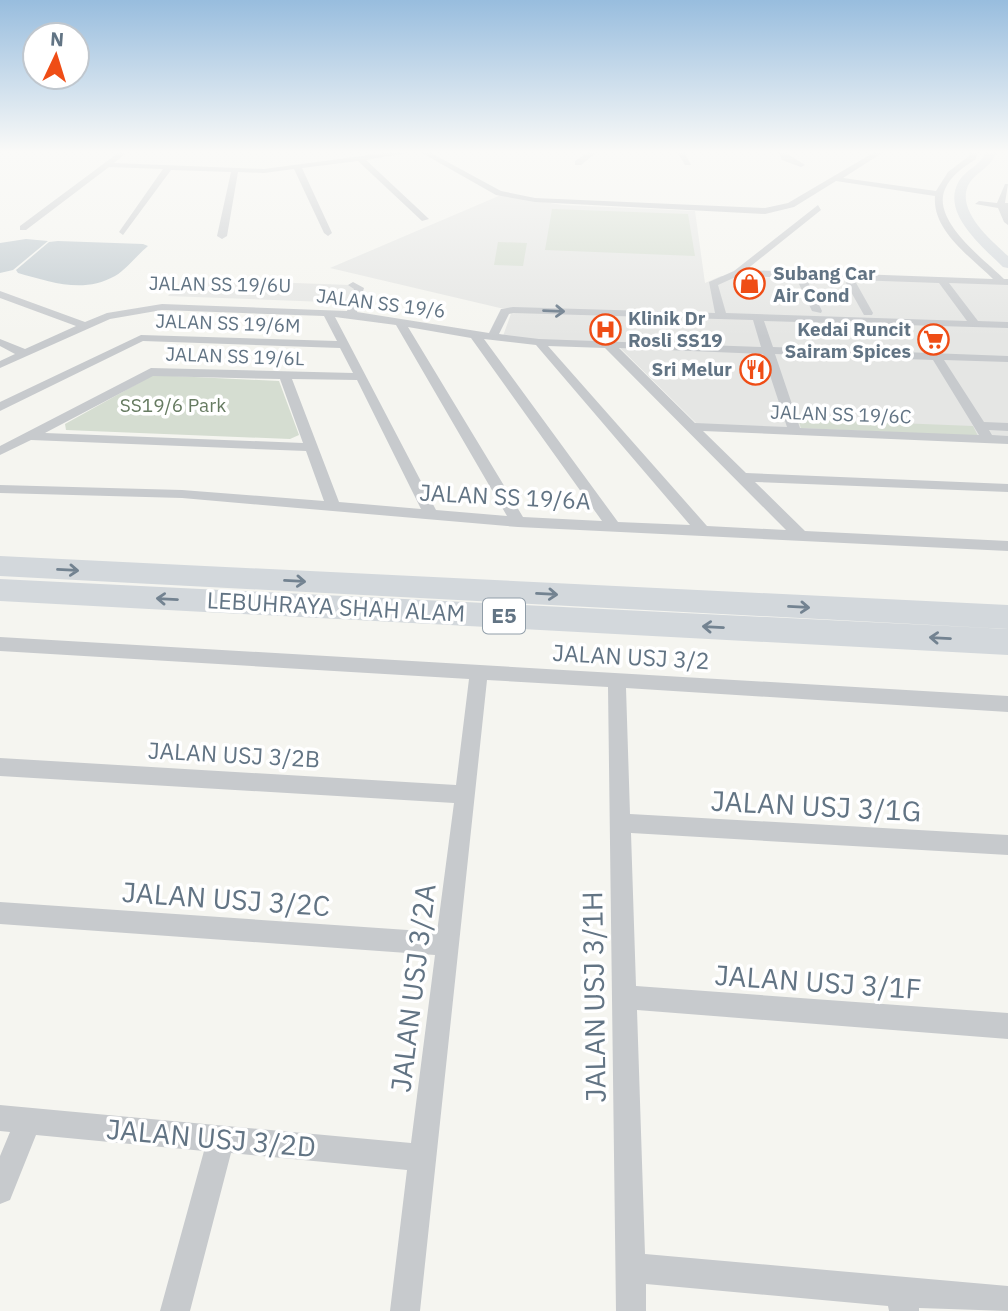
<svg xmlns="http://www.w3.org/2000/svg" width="1008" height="1311" viewBox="0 0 1008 1311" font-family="'IBM Plex Sans',sans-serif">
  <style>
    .built { fill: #e5e6e4 }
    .green { fill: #d5ddd1 }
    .water { fill: #c0cacf }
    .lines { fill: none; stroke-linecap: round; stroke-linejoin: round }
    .minor { fill: #c7cacd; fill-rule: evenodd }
    .secondary { fill: #d3d8dc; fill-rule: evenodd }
    .motorway { fill: #d3d8dc; fill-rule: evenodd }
    .oneway { stroke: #677888 }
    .oneway2 { stroke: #738391 }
    .labels { text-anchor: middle; stroke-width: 7; stroke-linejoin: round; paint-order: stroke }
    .far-poi-label { font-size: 19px; font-weight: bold; fill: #627484; stroke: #fff; text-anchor: start }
    .far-street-label { font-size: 19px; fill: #627484; stroke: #fff }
    .far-park-label { font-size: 19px; fill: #667b61; stroke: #fff }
    .shield { fill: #fff; stroke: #919ea9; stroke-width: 2 }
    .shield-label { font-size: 21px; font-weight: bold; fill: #627484 }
    .street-label { font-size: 23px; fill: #627484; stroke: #fff }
    .near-street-label { font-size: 28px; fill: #627484; stroke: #fff }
  </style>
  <rect width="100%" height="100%" fill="#f5f5f0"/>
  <path class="built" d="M501,195L563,205L695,211L705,283L721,276L1008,284V438L700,427L615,343L521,339L503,336L513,308H500L330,268Z
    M183,279L350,285L356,289L352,303L168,296Z"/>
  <path class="green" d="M552,209L688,214L695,256L545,250Z
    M498,242L527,243L523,266L494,265Z
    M153,375L279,381L299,435L290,439L66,430L65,424Z
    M798,419L973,426L978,436L801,428Z"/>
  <path class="water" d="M26,239L48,241L13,270L0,273V243Z
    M58,241L143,244L148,246C137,255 127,269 115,276C83,294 51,282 18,273L16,270L49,242Z"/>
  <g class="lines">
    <path class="minor" d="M118,153H126L114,163L264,169L384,153H407L366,160L429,219L422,221L358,161L302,168L332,233L328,236L324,233L294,169L264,173L238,172L227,236L222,239L217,236L231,172L171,170L123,235L119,232L163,169L109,167L26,230H20V226Z
      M422,153H431L501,191L535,198L765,208L788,203L873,153H882L843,178L936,191L948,172L969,156V153H977L976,159C964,167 951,175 945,189C931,221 985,260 1004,279H1008V285L949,283L978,321L1008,322V328L764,321L773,347L1008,356V362L944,360L984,422L1008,423V431L989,430L992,435L1008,436V444L703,431L746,473L1008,484V492L755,482L805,531L1008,541V551L518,527L182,498L0,493V485L182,490L324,501L306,451L31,440L0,455V446L151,368L353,373L340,348L143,341L0,411V402L141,335L337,341L324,316L162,310L110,319L0,368V361L15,354L0,346V339L25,349L76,326L0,298V291L85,322L107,313L162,304L347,311L354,289L348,285L353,282L364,288L357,312L489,333L501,309L513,307L715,313L709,282L734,271L818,205L821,210L746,270L993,279C971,257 932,231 935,196L836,181L794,207L765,214L535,202L496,195ZM738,276L939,283L967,321L726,313L718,285ZM513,313L753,320L761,347L539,339L499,334L509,314ZM335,317L396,325L507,516L436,510ZM408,327L471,338L602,521L523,517ZM484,339L536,345L690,525L618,522ZM548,346L605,348L786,530L707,526ZM619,348L763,354L787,427L695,423ZM775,354L933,360L979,435L800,428ZM153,376L280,379L303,443L45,433ZM292,379L357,380L421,509L339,502Z
      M587,153H596L581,165H575V161Z
      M678,153H685L691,165H685Z
      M779,153H786L805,165L801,167L782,160Z
      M1005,184H1008L1005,203H1008V225L1004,222L998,208L975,204L979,201L997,203Z
      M799,280L808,282L822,311L821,313L812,311L798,282Z
      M847,281H855L873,313L872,315H864L846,283Z
      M0,637L1008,696V712L626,688L630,814L1008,835V855L631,833L636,986L1008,1013V1039L637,1010L645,1254L1008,1286V1311L919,1308V1311H889L888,1306L646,1284V1311H616L608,687L487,680L420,1311H390L407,1170L231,1153L190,1311H160L204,1151L36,1135L10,1200L0,1204V1156L10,1132L0,1131V1105L411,1143L435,955L0,924V902L437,932L454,803L0,776V758L456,785L469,679L0,651Z"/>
    <path class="secondary" d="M985,153H996C991,167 978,171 970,182C953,209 991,240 1008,256V268L1003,267C983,247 940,213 959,181C966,169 980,166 985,153Z"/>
    <path class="motorway" d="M0,556L1008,605V629L0,576Z
      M0,579L1008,629V655L0,601Z"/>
  </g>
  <defs><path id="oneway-shaft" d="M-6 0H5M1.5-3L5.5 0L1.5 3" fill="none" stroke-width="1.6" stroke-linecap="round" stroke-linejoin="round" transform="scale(1.75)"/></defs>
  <use class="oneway" href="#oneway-shaft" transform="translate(554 311) rotate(2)"/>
  <g class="oneway2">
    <use href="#oneway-shaft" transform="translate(68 570) rotate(3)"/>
    <use href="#oneway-shaft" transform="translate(295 581) rotate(3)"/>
    <use href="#oneway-shaft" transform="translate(547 594) rotate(3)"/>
    <use href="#oneway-shaft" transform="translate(167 599) rotate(-177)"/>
    <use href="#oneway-shaft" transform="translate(799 607) rotate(3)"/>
    <use href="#oneway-shaft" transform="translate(713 627) rotate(-177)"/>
    <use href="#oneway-shaft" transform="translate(940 638) rotate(-177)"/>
  </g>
  <linearGradient id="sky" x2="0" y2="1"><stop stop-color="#98bdde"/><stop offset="0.45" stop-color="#fafaf8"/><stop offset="1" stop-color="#fafaf8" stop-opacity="0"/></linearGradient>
  <rect width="1008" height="337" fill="url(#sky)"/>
  <defs>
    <symbol id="shop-ring" viewBox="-11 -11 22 22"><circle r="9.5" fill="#fff" stroke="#ef4d16" stroke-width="1.5"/><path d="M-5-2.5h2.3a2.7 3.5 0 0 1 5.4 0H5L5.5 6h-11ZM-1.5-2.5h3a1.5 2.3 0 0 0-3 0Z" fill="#ef4d16"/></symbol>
    <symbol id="hospital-ring" viewBox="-11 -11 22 22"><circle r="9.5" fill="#fff" stroke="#ef4d16" stroke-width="1.5"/><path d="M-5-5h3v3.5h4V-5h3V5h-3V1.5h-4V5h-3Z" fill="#ef4d16"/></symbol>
    <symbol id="supermarket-ring" viewBox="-11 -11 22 22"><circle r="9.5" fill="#fff" stroke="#ef4d16" stroke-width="1.5"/><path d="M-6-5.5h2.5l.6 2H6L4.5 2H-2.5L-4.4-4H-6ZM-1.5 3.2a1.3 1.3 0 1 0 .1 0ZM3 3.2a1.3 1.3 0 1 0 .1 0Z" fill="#ef4d16"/></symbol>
    <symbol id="restaurant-ring" viewBox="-11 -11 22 22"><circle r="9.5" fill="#fff" stroke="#ef4d16" stroke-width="1.5"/><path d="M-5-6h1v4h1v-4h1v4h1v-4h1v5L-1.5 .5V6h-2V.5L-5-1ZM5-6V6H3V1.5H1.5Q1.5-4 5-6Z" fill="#ef4d16"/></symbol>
  </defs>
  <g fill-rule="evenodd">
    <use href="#shop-ring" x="732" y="266" width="35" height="35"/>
    <use href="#hospital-ring" x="588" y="312" width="35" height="35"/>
    <use href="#supermarket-ring" x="916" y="322" width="35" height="35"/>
    <use href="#restaurant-ring" x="738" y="352" width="35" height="35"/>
  </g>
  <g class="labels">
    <g class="far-poi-label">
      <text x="773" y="280">Subang Car<tspan x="773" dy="22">Air Cond</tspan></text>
      <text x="628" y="325">Klinik Dr<tspan x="628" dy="22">Rosli SS19</tspan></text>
      <text x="911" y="336" text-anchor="end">Kedai Runcit<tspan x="911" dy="22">Sairam Spices</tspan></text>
      <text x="732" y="376" text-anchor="end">Sri Melur</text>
    </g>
    <g class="far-street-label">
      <text transform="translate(220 284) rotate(1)" y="7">JALAN SS 19/6U</text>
      <text transform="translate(381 303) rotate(7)" y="7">JALAN SS 19/6</text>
      <text transform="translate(228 323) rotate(2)" y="7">JALAN SS 19/6M</text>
      <text transform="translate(235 356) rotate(2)" y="7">JALAN SS 19/6L</text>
      <text transform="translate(841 414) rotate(2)" y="7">JALAN SS 19/6C</text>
    </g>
    <g class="far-park-label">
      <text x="173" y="412">SS19/6 Park</text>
    </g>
    <rect class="shield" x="483" y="598.5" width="42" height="35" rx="5"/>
    <g class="shield-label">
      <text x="504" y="623">E5</text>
    </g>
    <g class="street-label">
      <text transform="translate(505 497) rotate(3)" y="8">JALAN SS 19/6A</text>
      <text transform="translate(336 607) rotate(3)" y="8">LEBUHRAYA SHAH ALAM</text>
      <text transform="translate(631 657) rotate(3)" y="8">JALAN USJ 3/2</text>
      <text transform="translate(234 755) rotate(3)" y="8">JALAN USJ 3/2B</text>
    </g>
    <g class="near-street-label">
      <text transform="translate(816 806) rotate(3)" y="10">JALAN USJ 3/1G</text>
      <text transform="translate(226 899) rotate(4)" y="10">JALAN USJ 3/2C</text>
      <text transform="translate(818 982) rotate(4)" y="10">JALAN USJ 3/1F</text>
      <text transform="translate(413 988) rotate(-83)" y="10">JALAN USJ 3/2A</text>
      <text transform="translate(594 997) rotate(-91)" y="10">JALAN USJ 3/1H</text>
      <text transform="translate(211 1138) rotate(5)" y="10">JALAN USJ 3/2D</text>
    </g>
  </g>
  <g transform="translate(56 56) rotate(4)"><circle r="33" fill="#ffffff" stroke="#c0c7ce" stroke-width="2"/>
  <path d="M0-5L12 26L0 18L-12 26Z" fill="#ef4d16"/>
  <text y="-10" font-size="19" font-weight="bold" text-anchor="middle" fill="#627484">N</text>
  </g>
</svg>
